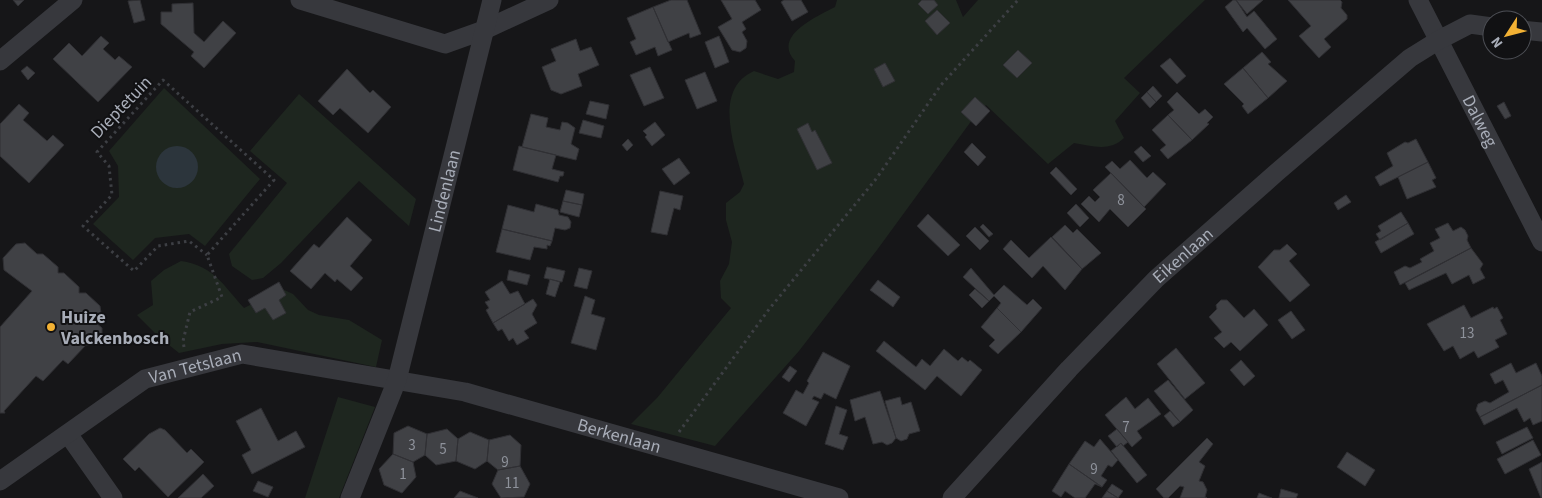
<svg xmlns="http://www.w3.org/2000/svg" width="1542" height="498" viewBox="0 0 1542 498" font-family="'Source Sans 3',sans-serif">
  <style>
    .green { fill: #1e261f }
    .water { fill: #2c353c }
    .building { fill: #404145; stroke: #303034 }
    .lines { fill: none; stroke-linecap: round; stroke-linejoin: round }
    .path { stroke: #3d3f44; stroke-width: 3; stroke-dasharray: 2.5 4; stroke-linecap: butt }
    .minor { stroke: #37383d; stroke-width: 19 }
    .poi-dot { fill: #f2b134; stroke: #111113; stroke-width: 2 }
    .labels { text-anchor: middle; stroke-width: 4; stroke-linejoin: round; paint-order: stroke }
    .number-label { font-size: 15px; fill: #8e929b }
    .street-label { font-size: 18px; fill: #a8adb8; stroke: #111113 }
    .poi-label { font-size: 18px; font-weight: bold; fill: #a8adb8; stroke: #111113; text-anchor: start }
  </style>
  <rect width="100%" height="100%" fill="#161618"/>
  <path class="green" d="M837,0H956L963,17L978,0H1205L1124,78L1140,93L1115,121L1124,138C1110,152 1092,146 1074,143L1048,164L986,105L972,120L877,250L799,351L715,446L631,424L657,398L731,308L721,298L720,281L729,264L732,242L726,220V203L740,192L744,184C736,150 711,90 754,71L778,79L794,72L795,61C772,36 816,17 835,7Z
    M164,88L260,179L205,246L189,234L155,238L133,260L93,224L119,197L118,166L109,151Z
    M299,94L416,199L409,226L359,181L281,263L263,278L252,280L232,266L229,254L287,183L250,151Z
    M181,261C214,266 223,285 244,308L282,289L293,294L308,310L319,315L349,320L382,340L376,367L257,342L222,344L179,353L159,337L137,315L153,305L151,281L164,270Z
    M338,397L375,407L339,498H305Z"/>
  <path class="water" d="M156 167a21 21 0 1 1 42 0a21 21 0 1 1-42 0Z"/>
  <path class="building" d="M13,0H24L18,6Z
    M140,0L145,20L134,23L128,1Z
    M671,0H687L701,34L690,38L689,33L668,42L653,7Z
    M721,0H755L761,10L742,22L746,29L742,32L747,41L746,48L740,52L732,50L718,27L732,19Z
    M784,0H801L808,12L792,21L781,2Z
    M922,0H934L938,5L928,14L918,4Z
    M1233,0H1236L1247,17L1254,11L1277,39L1265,49L1247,28L1243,32L1225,7Z
    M1236,0H1263L1247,14Z
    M1288,0H1340L1342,2L1341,8L1347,15V19L1324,39L1331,47L1319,58L1299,36L1311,26Z
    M193,3L194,33L204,42L223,21L236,33L204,68L191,56L194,52L161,24V12H172V4Z
    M653,7L672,50L658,56L655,47L636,55L630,42L636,39L627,18Z
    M937,10L950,23L937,35L925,21Z
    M101,36L109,43L103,49L115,60L119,56L132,67L98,102L53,59L69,43L82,56Z
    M719,36L729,62L715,68L705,42Z
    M576,39L580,51L591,47L599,65L578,74L582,86L561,94L551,90L542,67L556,61L551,49Z
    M1018,50L1032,63L1017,78L1003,65Z
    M1262,52L1271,62L1268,64L1287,81L1268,98L1243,68Z
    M1170,58L1186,76L1177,84L1160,66Z
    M885,63L895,81L883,87L874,69Z
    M27,66L35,73L28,80L21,71Z
    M650,67L664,98L644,106L630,75Z
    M1243,68L1268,98L1248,114L1242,106L1244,104L1224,84Z
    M347,69L370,93L373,90L391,107L368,133L340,108L333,115L318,101Z
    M705,72L717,101L697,109L685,80Z
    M1153,86L1162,96L1156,102L1147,92Z
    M1147,92L1156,102L1150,108L1141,98Z
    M1177,92L1199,114L1205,109L1213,117L1207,123L1209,124L1192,140L1168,115L1174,110L1167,102Z
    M975,97L990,111L976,126L961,112Z
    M590,101L609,105L606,119L586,114Z
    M1504,102L1511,116L1505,119L1497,106Z
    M19,104L29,113L23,120L47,141L53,135L64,145L29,183L0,156V124Z
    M531,114L548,118L546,127L560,130L562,122L568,123L575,128L571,144L579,149L576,160L522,147Z
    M1168,115L1192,140L1168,159L1160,150L1166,145L1152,130Z
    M583,120L604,126L601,138L579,133Z
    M655,122L665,135L652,146L645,137L647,135L643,131Z
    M808,123L812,132L815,130L832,163L817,170L797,129Z
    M628,139L633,145L627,151L622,145Z
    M1416,139L1428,162L1380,186L1375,177L1393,166L1387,153L1405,142L1408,143Z
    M972,143L986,157L978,166L964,152Z
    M519,146L556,155L552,169L564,172L563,176H560L558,182L513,170Z
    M1141,146L1151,156L1143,162L1134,152Z
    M679,158L690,173L674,185L662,169Z
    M1130,160L1147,178L1153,172L1166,184L1144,207L1105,167L1112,161L1120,169Z
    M1428,162L1436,178L1432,180L1436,187L1407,199L1398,177Z
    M1056,167L1077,189L1071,195L1050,173Z
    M1111,173L1146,209L1128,227L1110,209L1099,222L1081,204L1089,196L1095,202L1100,197L1093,190Z
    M566,190L584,194L582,205L563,201Z
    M660,191L683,196L680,210L674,208L667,235L651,232Z
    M1346,195L1351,202L1338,210L1334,203Z
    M563,201L582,205L579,217L560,212Z
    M536,204L558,210L559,215L568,217L571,222L570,228L565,230L555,228L552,241L502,229L508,205L534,212Z
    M1076,204L1089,218L1080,227L1067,213Z
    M1401,212L1408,223L1380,240L1376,234L1381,231L1378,226Z
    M928,214L960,245L948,256L917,226Z
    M347,217L372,240L350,266L363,278L351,291L337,279L335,282L325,273L311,289L290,271L314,244L319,248Z
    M1408,223L1414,234L1381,253L1375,242Z
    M1448,223L1453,231L1461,227L1465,230L1468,236L1467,240L1471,248L1400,285L1394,272L1405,266L1410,268L1422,262L1420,259L1434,251L1430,243L1440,238L1435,229Z
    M983,224L993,234L989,237L980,227Z
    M1065,225L1073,233L1077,229L1101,253L1082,269L1052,237Z
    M975,227L989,241L980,250L966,236Z
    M502,229L552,241L550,246L547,245V249L534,247L530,260L496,252Z
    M1051,237L1082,269L1065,290L1043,266L1032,278L1003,249L1011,240L1029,258Z
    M25,243L37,254H43L58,267V273H64L79,287V293H86L100,306L101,313L94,321L102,328V333L91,345H86L68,364L63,360L43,381L36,376L4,411L5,413H0V327L32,291L4,270L3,258L16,244Z
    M1287,244L1297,254L1289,261L1310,285L1290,302L1258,267L1274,250H1280Z
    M1471,248L1483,264L1480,269L1485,278L1473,284L1469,275L1452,284L1446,273L1409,290L1405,283Z
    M547,267L565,271L562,282L544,278Z
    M579,268L592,271L587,289L574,286Z
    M971,268L994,295L1004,285L1027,305L1033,299L1042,308L1021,332L997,308L1001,303L994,296L989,301L963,277Z
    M509,270L530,275L527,285L507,280Z
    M550,279L560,282L555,297L546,294Z
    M878,280L900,297L893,307L870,290Z
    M502,281L510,294L518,291L525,304L493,323L486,310L489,308L485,302L490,300L485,292Z
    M279,282L286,295L279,300L286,313L273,320L265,308L256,313L248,300Z
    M975,289L989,301L982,308L969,295Z
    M585,296L595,300L591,314L605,318L596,350L571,343Z
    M533,299L537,305L532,314L537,323L524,331L529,338L517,345L513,338L509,341L502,329L498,331L493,323Z
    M1221,300H1227L1244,318L1254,309L1268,325L1240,351L1231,342L1224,348L1214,338L1222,332L1209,317L1217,309L1216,305Z
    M1464,305L1471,318L1493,307L1494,309L1497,307L1503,318L1500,320L1507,334L1495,340L1499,347L1478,358L1474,351L1460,359L1453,346L1444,351L1427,324Z
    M997,308L1021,332L998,354L989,346L995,340L981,327Z
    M1291,311L1305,330L1292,339L1278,320Z
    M884,341L916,367L922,359L930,366L944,349L958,361L962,357L968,362L970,360L982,370L961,396L937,376L925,390L876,351Z
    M1176,348L1205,383L1185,399L1157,364Z
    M823,352L850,366L836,399L824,393L821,399L814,396L812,399L819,402L806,426L783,413L796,390L803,394L809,383L807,381Z
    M1241,360L1255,376L1244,386L1230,370Z
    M1511,363L1516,373L1536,363L1542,376V385L1480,417L1476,410L1478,404L1485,401L1490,403L1509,392L1503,380L1495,384L1490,374Z
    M790,366L797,371L789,382L782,377Z
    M1168,380L1193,410L1180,422L1154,391Z
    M1542,385V421L1533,425L1530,418L1524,422L1517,408L1484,425L1480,417Z
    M880,391L896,438L892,443L887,445L882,442L873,444L865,417L855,421L850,400Z
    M900,397L902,405L911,402L920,431L909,434L907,439L901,441L896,438L885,401Z
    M1126,397L1135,409L1148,398L1161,414L1137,431L1142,438L1132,447L1105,415Z
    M836,406L847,410L839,434L848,437L843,450L825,444Z
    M261,408L278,441L296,431L305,447L252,474L242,455L251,450L236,421Z
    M1170,411L1180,422L1173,427L1164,416Z
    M408,426L427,434L425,455L413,462L393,454L394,433Z
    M1527,427L1533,438L1502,454L1496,442Z
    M160,428L165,430L187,453L191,449L204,462L168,497L139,467L135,471L123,459L149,434Z
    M447,429L458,439L456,461L436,465L425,455L427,434Z
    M1117,429L1128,442L1123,446L1121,443L1117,447L1108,436Z
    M470,432L489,440L487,461L475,469L456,461L458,439Z
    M510,435L521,445L520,466L498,470L487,461L489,440Z
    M1207,438L1213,444L1199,462L1205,466L1199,481L1203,482L1207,490L1205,497L1207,498H1180L1184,487L1180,486L1168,498H1164L1156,489Z
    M1100,439L1118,460L1112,467L1108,465L1101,476L1107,480L1102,487L1069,464L1085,441L1094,447Z
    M1533,440L1541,455L1505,474L1497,459Z
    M1121,443L1147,475L1137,483L1111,451Z
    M1347,452L1375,470L1365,486L1337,467Z
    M393,454L413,462L416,477L402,493L384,485L379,469Z
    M1542,462V498H1541L1529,469Z
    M1069,464L1102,487L1095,484L1085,498H1075L1065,491L1061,497L1052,491Z
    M520,466L530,484L524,497L501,498L492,484L498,470Z
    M203,474L214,486L201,498H178Z
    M258,481L273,487L268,497L253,491Z
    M1112,484L1123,491L1118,498L1107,491Z
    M1281,489L1298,494L1296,498H1279Z
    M460,491L478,498H454Z
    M1107,491L1118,498H1102Z
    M1259,493L1269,497L1272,498H1257Z"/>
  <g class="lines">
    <path class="path" d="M184,347L183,341L190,312L222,297L207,255L274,180L163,80L97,152L109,166L112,195L83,226L134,271L158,246L189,241L207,255
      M679,432L770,308L876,179L941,85L1018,0"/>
    <g class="minor">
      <path d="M300,0L445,44L484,30L549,0"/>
      <path id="s1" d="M1418,0L1542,242"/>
      <path d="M1522,30L1542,32"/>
      <path d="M0,61L73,0"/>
      <path d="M68,434L113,498"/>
      <path id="s2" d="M0,481L145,379L242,354L465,392L839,498"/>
      <path id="s3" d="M350,498L397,380L492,0"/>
      <path id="s4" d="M952,498L1069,369L1156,279L1276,173L1410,58L1439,40L1470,24L1492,27"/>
    </g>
  </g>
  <circle class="poi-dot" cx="51" cy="327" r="5"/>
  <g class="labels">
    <g class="number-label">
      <text x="1121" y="205">8</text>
      <text x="1467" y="338">13</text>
      <text x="1126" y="432">7</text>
      <text x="412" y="450">3</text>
      <text x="443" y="454">5</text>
      <text x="505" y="467">9</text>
      <text x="1094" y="474">9</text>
      <text x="403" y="479">1</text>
      <text x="512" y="488">11</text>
    </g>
    <g class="street-label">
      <text transform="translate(121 107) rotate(-46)" y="6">Dieptetuin</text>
      <text dy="6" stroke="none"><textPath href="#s1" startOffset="136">Dalweg</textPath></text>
      <text dy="6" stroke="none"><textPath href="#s3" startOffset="322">Lindenlaan</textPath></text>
      <text dy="6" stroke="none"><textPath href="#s4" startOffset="335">Eikenlaan</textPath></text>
      <text dy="6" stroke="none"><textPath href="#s2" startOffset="229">Van Tetslaan</textPath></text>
      <text dy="6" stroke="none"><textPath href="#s2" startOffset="664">Berkenlaan</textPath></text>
    </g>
    <g class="poi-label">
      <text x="61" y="323">Huize<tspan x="61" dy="21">Valckenbosch</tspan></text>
    </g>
  </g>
  <g transform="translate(1507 35) rotate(234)"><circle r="24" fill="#111113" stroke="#4d4f55"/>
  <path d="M0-4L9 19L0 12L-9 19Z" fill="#f2b134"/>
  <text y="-8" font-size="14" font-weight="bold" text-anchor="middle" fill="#a8adb8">N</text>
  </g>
</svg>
